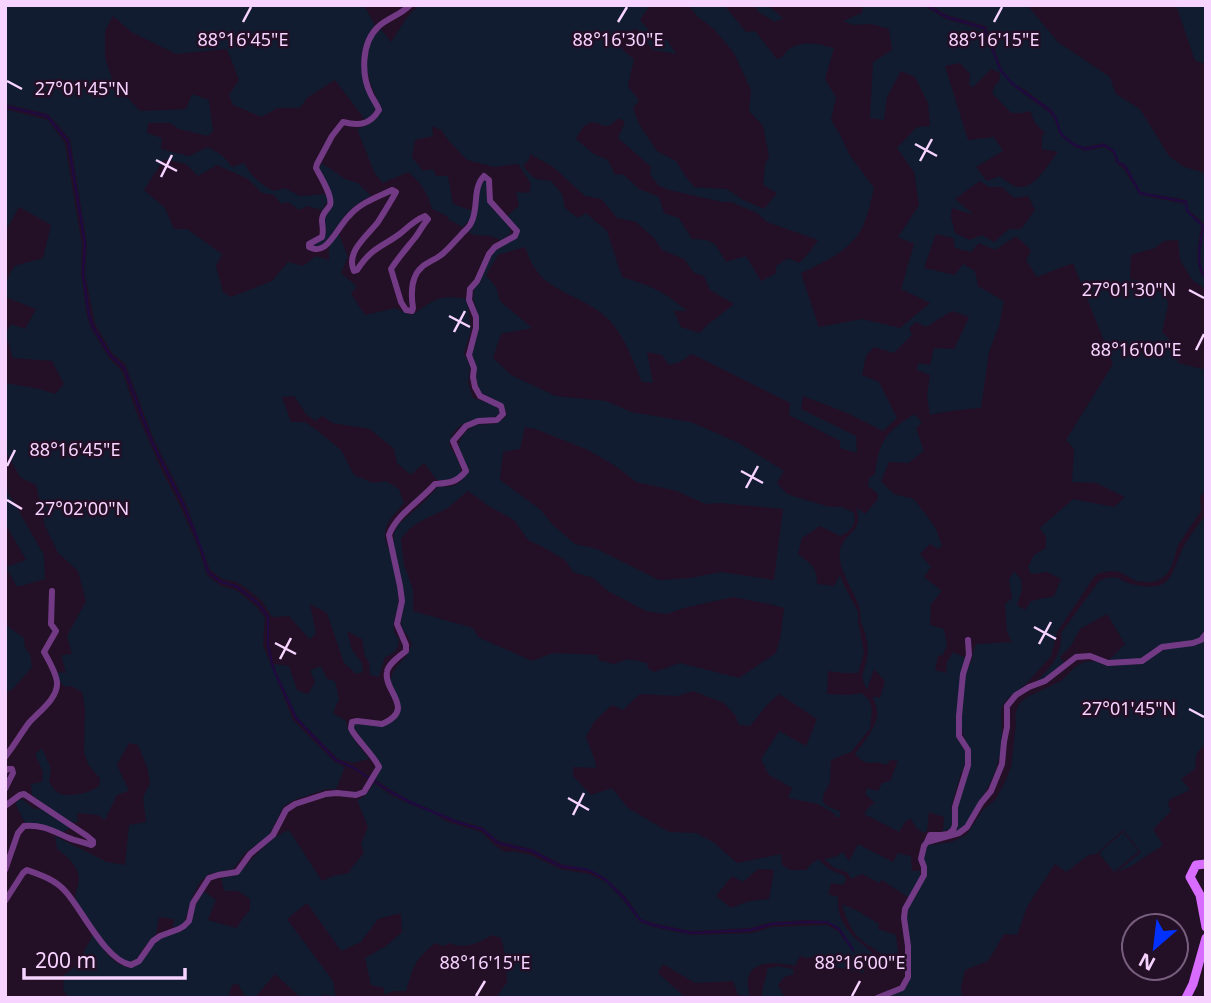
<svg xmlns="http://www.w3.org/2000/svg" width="1211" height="1003" viewBox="0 0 1211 1003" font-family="'Noto Sans',sans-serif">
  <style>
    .green { fill: #121c30; fill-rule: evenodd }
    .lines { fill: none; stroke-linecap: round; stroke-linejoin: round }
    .stream { stroke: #1e0a44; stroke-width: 2 }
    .street { stroke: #723a85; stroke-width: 6 }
    .secondary { stroke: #d86cfe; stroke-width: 9 }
    .ticks { fill: none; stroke: #f7d4ff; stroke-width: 2.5 }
    .ticks-label { font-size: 18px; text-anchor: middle; fill: #f7d4ff; stroke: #230f26; stroke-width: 5; stroke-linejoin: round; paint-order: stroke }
  </style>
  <rect width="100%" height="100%" fill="#230f26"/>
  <path class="green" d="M5,5H364L375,25C356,46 357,85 376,106V110L366,121L335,80L307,98L300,108H277L262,117L233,105L229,95L239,80L227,49L176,54L131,32L113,16L105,31V57L117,95L128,98L140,111L186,109L192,94L209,100L213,131L208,136L179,129L170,123H148L147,133L162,138L161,149L189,156L208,147L223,156L232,167L244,163C251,176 260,184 274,191L285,188L300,196L324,194L329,199L322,210L307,206L299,210L288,202L281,204L274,195L262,193L248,179L217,165L198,176L186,164L164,159L144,190L165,208L174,229H187L222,254L216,266L223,292L231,297L272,281L288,262L303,266L316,256L329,260V246L338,232L348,257L341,273L357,286L351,294L365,315L395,308L411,315C436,300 436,294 467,299L471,329L464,353L470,366L468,383L473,398L499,406V414C484,427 456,412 449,445C461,465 472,481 437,480L424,463L411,475L397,463L394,449L370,429L333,423L322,416L315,421L306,414L294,396L282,397L291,422H305L318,431L341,450L354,475L373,483L386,481L399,489L404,503C396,513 384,522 385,536C385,541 388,547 390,552C394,568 399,586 398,602C398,616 387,628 399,639C398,650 395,653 385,657L379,677L370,675L369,662L365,657L362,639L347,631L352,650L362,663L363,672L356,674L344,663L327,613L310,604L316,633L310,640L289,616L272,617L262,601L246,588L236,582L222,579L210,570L186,504L154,440L125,364L112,353L95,324L85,274L87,244L70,139L48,114L5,104Z
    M419,5H650L640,20L652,34L667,40L676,54L653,50L635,28L628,36L620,43L623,50L634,59L628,86L639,101L633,108L639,124L657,151L676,161L684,174L694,187L727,189L743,200L764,209L777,193L763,185L765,164L769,156L763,126L749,111L751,90L734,53L714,29L698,17L688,5H724L746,32L755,31L777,59C784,57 784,53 789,49C805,39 818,44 834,48L825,79L836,97L831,120L841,136L849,154L874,188C871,201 868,214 863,226C851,251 824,262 801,273L819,327L862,319L900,328L930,303L901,289L914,244L898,237L919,205L914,172L897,148L917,127L930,126L928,103L915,77L901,71L887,97L884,120L870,118L873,62L892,50L889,29L871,24L853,25L843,21L862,13L863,5H923L946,19L984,30L1000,71L1013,86L1050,113L1055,121L1060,135L1073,146L1085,151L1104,147L1113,153L1117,164L1123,168L1140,195L1185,204L1187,211L1201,226C1199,243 1192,267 1206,280V289L1193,281L1180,260L1178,240L1164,241L1155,248L1131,255L1130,279L1144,281L1154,290L1166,294L1168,305L1162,332L1170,340L1178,363L1203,369L1206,367V492L1200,496L1201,511L1178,545L1172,566L1166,575L1157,581L1149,582L1136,581L1120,572L1109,571L1099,573L1094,577L1057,632L1051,656L1026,684L1007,699L1001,709L1002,733L1000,755L994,775L983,797L966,824L960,830L951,832L968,747C957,726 961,698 965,675C966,670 970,665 972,660C973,654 973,650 976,644L1012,642L1007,632L1005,604L1012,598L1009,580L1014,571L1021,579L1022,590L1017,605L1025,610L1031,601L1054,596L1061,579L1047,572L1031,574L1028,567L1034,555L1046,548V537L1040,528L1073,499L1114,507L1125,497L1096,483L1072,482L1074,449L1066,440L1113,364L1073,263L1037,277L1026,260L1031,250L1016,236L995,250L979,243L971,252L955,248L953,238L936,234L924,268L955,275L963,264L975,271L978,286L1004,301L999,326L989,352L981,408C964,409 947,411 930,415L927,396L930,375L917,370L918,363L930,365L934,348L954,349L969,317L952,311L926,327L916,322L909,328L912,335L894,353L874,347L866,356L862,375L879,382L897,418L883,431L847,413L803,396L801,409L856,436L857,453L840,448V441L789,415L790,403L692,354L680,362L669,365L662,355L647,352L653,383L642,382C632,358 624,334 605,316C584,297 547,291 534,267C530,261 528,254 525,247L498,255L486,275L496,287L500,301L532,328L501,334L493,358L511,375L556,396L606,401L631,412L691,422L739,443L784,471L777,483L787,494L829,507H841L853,512C858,524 851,531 840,536L820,526L802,538L798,554C811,564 817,566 817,584L834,586L840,575L844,585L858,612V621L864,653L858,673H844L828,671L827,694L849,695L862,693L869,700L872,709L870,729L851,752L831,760L830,782L823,796V802L827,806L839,811L841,817H835V814L818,804L788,798L792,788L769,775L761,759L779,731L806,746L817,719L779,694L767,705L750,726L739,725L735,715L724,703L693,691L678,696L640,694L623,710L612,705L594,722L586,737L595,761L596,768L573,767V776L591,795L612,788L628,808L669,832L696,833L713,842L737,863L781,854L782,865L790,870H806L812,863L819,859C826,868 833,872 844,875L846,880L843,885L831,883L828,894L838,897C836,932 862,940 881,961V966L877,969L876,965H864V973C851,971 840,966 827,967L817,956L807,958L800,956L795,966C781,963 753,958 748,978C747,983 749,991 749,996L738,995L733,981L695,983L663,964L658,973L686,998H496L507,982L506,958L501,938L492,935C477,944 466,949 449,943L444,946L435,943C414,961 414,965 406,991H395L384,994V988L371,985L365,958L386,946L402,932L401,913L378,919L361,942L341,951L307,903L287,919L333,981L336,998L324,994L322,998H301L275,974L257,995L258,998H246L238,984L232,985L228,998H69L63,990L64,975L76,966L93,935C103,949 114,967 132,968L159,938L180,932L186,928L195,906L204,891L216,900L208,920L237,928L243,918L250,910V899L238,891H224L221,878L238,875C248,862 274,834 289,830L322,881L333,876L349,873L352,867L364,853L361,844L368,827L357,800C366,797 369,790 374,783L391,795L412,805L433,813L448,822L481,832L497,847L505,852L513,851L531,855L560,869L589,874L606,882L623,900L640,922L653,927L692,935L752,933L772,927L827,925L838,931L854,953V950L840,928L827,921L808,920L772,922L749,928L691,931L653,923L641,919L625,896L604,877L588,869L561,864L532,849L499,841L482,827L456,820L413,802L391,790L375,779L381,765L353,727L355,723C376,726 388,732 399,710C393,692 384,678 400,663C407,655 408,655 412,644L402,627L401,621L404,602L394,545V533L398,525L426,500L438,487C454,487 459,486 468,471C465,464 458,452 459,444C459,437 470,426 477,425C491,422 496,429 507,414C502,401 492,398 481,393L476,382V367L472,354L479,318L473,298L474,289L494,250L517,238L506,217L519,206L516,192L529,193L531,184L518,164L494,167L467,160L449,141L441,130L432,126L433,136L415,140L412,157L423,171L433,169L436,176H448L453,204L473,211L471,218L463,227L449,220L447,216L432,209C427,193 422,183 408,172L383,183L375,174L357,129C370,125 377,121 382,108C371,89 361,64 370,42C372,37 378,33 381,29L391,42L407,17ZM960,63L970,74L969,85L973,87L991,69L1000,73L999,82L995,85L992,93L1011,113H1021L1030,111L1035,123L1045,133L1042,136V149L1058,152C1050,162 1035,188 1020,187C1013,187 1005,180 1000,176L987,181L976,167L1003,151L994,137L968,140L945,66ZM619,118L625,122L618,138L651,167L650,174L659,186L669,190L722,202H731L757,213L767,222L818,240L808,254L799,263L788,258L776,266V273L761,281L746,256L726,262C715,244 716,239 692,239L679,218L664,213L659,197L639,189L623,174L615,175L608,160L594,154L576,139C580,131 586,119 597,123C608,127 597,125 609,126ZM530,154L553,167L585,196L601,199L617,218L636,222L654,238L662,250L684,259L694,273L704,276L710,290L734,304L706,326L700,333L681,327L674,311H687C664,291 651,286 622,277L607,231L586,213L578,218L565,208L562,194L551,181C536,179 532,179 523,165L529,160ZM980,181L989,187H1002L1014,198L1028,196L1035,210L1021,229H1009L994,242L982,235L970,240L955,233L951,217L952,208L974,215L955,199ZM525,427L538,430L588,450L617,467L636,482L677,491L705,504L721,503L783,509L774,580L721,572L690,578L659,580L597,549L575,544L552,524L541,510L500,480L503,452L520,449ZM468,491L490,507L514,520L528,540L543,547L565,560L573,572L593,578L608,591L646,611L667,614L684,608L733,597L769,604L784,608L781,634L776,653L739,678L680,663L654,672L648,668L647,663L628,659L614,664L598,660V655L553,653L532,661L478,637L473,628L413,611V589L404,565L401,539C412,523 427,518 444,510C453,505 460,497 468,491ZM758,869L774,870L769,899L749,901L731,908L716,896L732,876L743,882Z
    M755,5H767L783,18L775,22L758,12Z
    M930,5H1027L1058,42L1110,77L1116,94L1140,109L1169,156L1184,167L1206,173V276C1196,261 1202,241 1205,224L1188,210L1187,200L1141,192L1126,165L1119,162L1114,150L1104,143L1084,147L1074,143L1061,133L1057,118L1052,110L1025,90L1014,84L1002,70L986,26L947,15Z
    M1176,5H1206V64L1195,61Z
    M5,109L48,120L65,143L82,245L81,274L87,316L91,328L109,358L122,371L137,414L162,471L181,508L198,547L207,575L221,586L236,590L257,607L265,618L263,645L293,720L335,762L345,767L336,789H326L294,800L284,806L269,835L245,853L233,869L209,874L200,882L193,895L184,922L179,927H173L174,919L159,917L156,934L145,946L134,962C131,962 126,962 124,961C114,956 79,911 76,901C74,891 79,887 79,879C79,867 66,855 57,849L55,836L107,862L125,865L129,825L146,822L143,797L150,783L147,767L138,745L129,743L117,765L129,791L117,795L105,820L98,815L77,813L78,821L74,823L52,810L32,795L31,784L42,782L43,772L35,754L42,748L51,769L49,781C51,785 54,790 57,792C67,799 90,793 99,786L100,779L88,764L84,753L85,709L82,692L71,686L65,687L58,679L55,672L66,673L61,655L72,654L67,636L86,601L78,571L58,553L45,526L36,485L20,477L5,450V383L40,389L55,394L64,384L52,361L13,358L6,334L11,324L25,329L36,309L5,297V284L14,266L43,258L51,225L19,207L5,232Z
    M322,163L345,179L358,183L371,196C347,207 339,224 324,245L318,247L311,246C318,244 326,238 326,229C326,226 324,224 323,220L331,206L319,168Z
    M484,178L487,180C484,206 492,208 509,225L511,234L501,240L490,236L474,235L469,232C482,216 474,196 484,178Z
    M915,414L922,423L916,428L924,451L908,463L889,462L881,481L894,494L914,499L935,527L942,545L938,549L930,544L920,554L931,567L924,577L942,591L931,604L930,625L944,629L947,645L943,655L938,656L935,670L946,673L947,662L953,652L966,658L957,717L956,737L965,751L966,764L961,773L951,807L954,823L951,828L943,832L944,817L929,812L927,831L924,833L916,828L911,819L906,821L899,832L864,814L870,806L875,803L865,794L867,788L878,791L882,783L890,781L898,761L891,760L886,765C871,758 869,770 855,754C866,738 886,719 873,699L874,696L880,698L885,681L874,669L867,690C859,676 864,673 867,659C868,652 868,644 866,637C865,632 863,627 861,622C860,617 861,611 859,606C854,591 836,566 840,550C845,531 865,532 856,507L865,514L877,500L878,494L868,486L869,478L875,474C879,441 886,431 915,414Z
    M5,487L44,555L45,579L17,587L6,567L26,560L5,523Z
    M1206,514V627L1199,639L1191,642L1170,643L1141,659L1109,660L1125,644L1107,614L1080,629L1071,646L1060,657L1064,663L1043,681L1033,684C1049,671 1063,654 1061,633L1099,581C1120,572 1118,582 1135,585C1174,593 1170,573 1184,546C1190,535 1199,524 1206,514Z
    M5,624L24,638L25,648L30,654L32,667L12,690L5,692V646L7,643L5,640Z
    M1206,637V745C1195,751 1196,758 1195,769L1181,779L1190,790L1170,799L1168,804L1171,811L1153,829L1163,845L1130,867L1117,872L1141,852L1123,830L1096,854L1089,855L1066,872L1055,864L1027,907L1017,935L1004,934L988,961L965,970L961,987L962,998H883L910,979L911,947L906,918L907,910L925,875L924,860L925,850L928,845L952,842L967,834L983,810L995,800L1005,782L1011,767L1016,723L1015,714L1019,704L1025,698L1061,681L1075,667L1084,662L1094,661L1108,666L1142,664L1161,651Z
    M274,664L289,666L297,690L308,694L315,682L310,670L321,666L327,679L335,681L339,699L333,713L346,721C347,735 361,747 369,759L353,763L338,759L297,717L275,669Z
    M22,799L34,809H41L70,828L62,833L36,823H25L16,805L17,800Z
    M1123,832L1139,851L1114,872L1099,853Z
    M858,844L893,862L898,853L911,856L912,871H920V877L909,898L882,880L879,883L862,874L851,879L848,873L833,867L824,859L835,857L843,852L849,861Z
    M842,904L858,911L879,924L878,929L896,935L898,953L895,960L887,961C882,952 873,949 865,943C852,933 846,920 842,904Z
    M777,966L793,969L794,974L784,977L778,985L785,998H762C761,985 767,981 767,969Z"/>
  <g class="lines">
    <path class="stream" d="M926,5L947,17L984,28L1001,71L1014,85L1051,111L1056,119L1061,134L1073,144L1085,149L1104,145L1114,151L1118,162L1125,166L1140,193L1186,202L1187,211L1203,226C1201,242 1194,265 1206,278
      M5,106L47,116L68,141L85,244L83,274L89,315L93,327L110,355L124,368L152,442L184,506L200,545L208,572L221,582L236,586L258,603L268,617V644L273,668L296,718L336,760L354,768L391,792L412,803L457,822L482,829L498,843L532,851L560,866L589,870L605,879L624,898L640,920L653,925L692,933L750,930L772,924L809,922H827L839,929L853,950"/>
    <path class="street" d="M5,757C14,746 20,735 28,724C37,713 58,699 57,683C57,676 48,659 44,652L56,631L51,624L52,591
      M5,771L8,769H12L13,773L5,789
      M5,806L20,795L24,794L87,836L93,841V844L91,845C83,842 76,841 69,838C53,831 41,824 24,826L18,833L5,870
      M927,842L930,835H941L948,834L953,830L955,825V807L968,765V750L959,736V716L963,674L969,655L968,640
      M5,901L23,873L27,870C41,875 56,880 66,892C83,911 105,960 131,965L139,961L153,941L160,936L179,929L184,926L189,921L193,903L209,878L218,875L237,872L250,854L273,835L286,810L295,804L326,794L337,793L356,795L364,792L379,767C374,755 352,735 351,728C351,726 352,724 352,722L357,721L382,724C417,709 383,691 387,672C388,664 400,656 406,651V645L397,624L402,601L400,586L389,535C396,515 421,500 435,484C449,483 456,483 466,471L453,441L466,426L478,421L497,420L503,414L501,406L480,396L475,387L473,377L474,368L469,355L476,328V317L469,300L470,289L477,281L489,254L495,247L515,236L517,231L490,201L489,180L484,176C472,188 479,209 471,223C469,228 463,232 460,236C454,242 448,250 441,255C435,260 427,262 422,267C410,277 411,295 413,308L412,311L406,310L401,302L391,269C398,258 406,249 414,239C419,233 422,226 428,219L425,216C415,220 409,226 401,233C381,248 372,247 357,270L354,271C345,252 368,235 378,222C383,214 391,201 396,192L392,190C377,197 360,203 349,216C340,225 334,239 325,246C319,250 315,250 309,247V244L322,237C324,230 322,226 322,220C322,213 327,211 330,205C333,196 320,176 316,168L317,164L332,136L343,122C359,126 370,125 379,110C377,104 374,101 371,95C361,75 361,43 378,27C387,18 401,15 410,5
      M877,998L902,988L908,977V946L904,918L905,909L924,875V867L921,859L924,846L927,842L959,833L967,827L981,803L991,791L1002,764L1004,742L1007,727V706L1016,695L1029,687L1045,681L1076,657L1090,656L1108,663L1142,661L1162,647L1193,643L1201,640L1206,634"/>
    <path class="secondary" d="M1206,864L1196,865L1190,877L1200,895L1206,927
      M1186,998L1193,984L1206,938"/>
  </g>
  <path class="ticks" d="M243,22L251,7M618,22L627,7M994,22L1002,7M7,81L22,89M915,144L937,156M156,160L177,171M920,161L932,139M161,177L172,155M1189,290L1204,298M449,316L470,327M454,332L465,311M1196,350L1204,334M7,466L15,450M741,471L763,483M746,488L758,466M7,500L22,509M1034,627L1056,639M275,643L296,654M1039,644L1051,622M280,659L291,638M1189,709L1204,717M568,798L589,810M573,815L584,793M476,996L485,981M852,996L860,981"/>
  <g class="ticks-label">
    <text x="243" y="46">88°16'45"E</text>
    <text x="618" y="46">88°16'30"E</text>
    <text x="994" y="46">88°16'15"E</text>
    <text x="82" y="95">27°01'45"N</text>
    <text x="1129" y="296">27°01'30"N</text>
    <text x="1136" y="356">88°16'00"E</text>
    <text x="75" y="456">88°16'45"E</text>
    <text x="82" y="515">27°02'00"N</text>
    <text x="1129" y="715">27°01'45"N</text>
    <text x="485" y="969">88°16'15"E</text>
    <text x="860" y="969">88°16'00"E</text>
  </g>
  <rect width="1211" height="1003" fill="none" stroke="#f7d4ff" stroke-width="14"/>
  <g transform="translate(1155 947) rotate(208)"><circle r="33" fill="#230f26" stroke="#785e7d" stroke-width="2"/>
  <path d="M0-5L12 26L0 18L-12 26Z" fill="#0131fe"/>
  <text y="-10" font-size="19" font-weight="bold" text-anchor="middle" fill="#f7d4ff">N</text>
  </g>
  <path d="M24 968v10h161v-10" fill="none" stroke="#f7d4ff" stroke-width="3.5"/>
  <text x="35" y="968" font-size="21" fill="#f7d4ff" stroke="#230f26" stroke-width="5" paint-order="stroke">200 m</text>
</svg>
